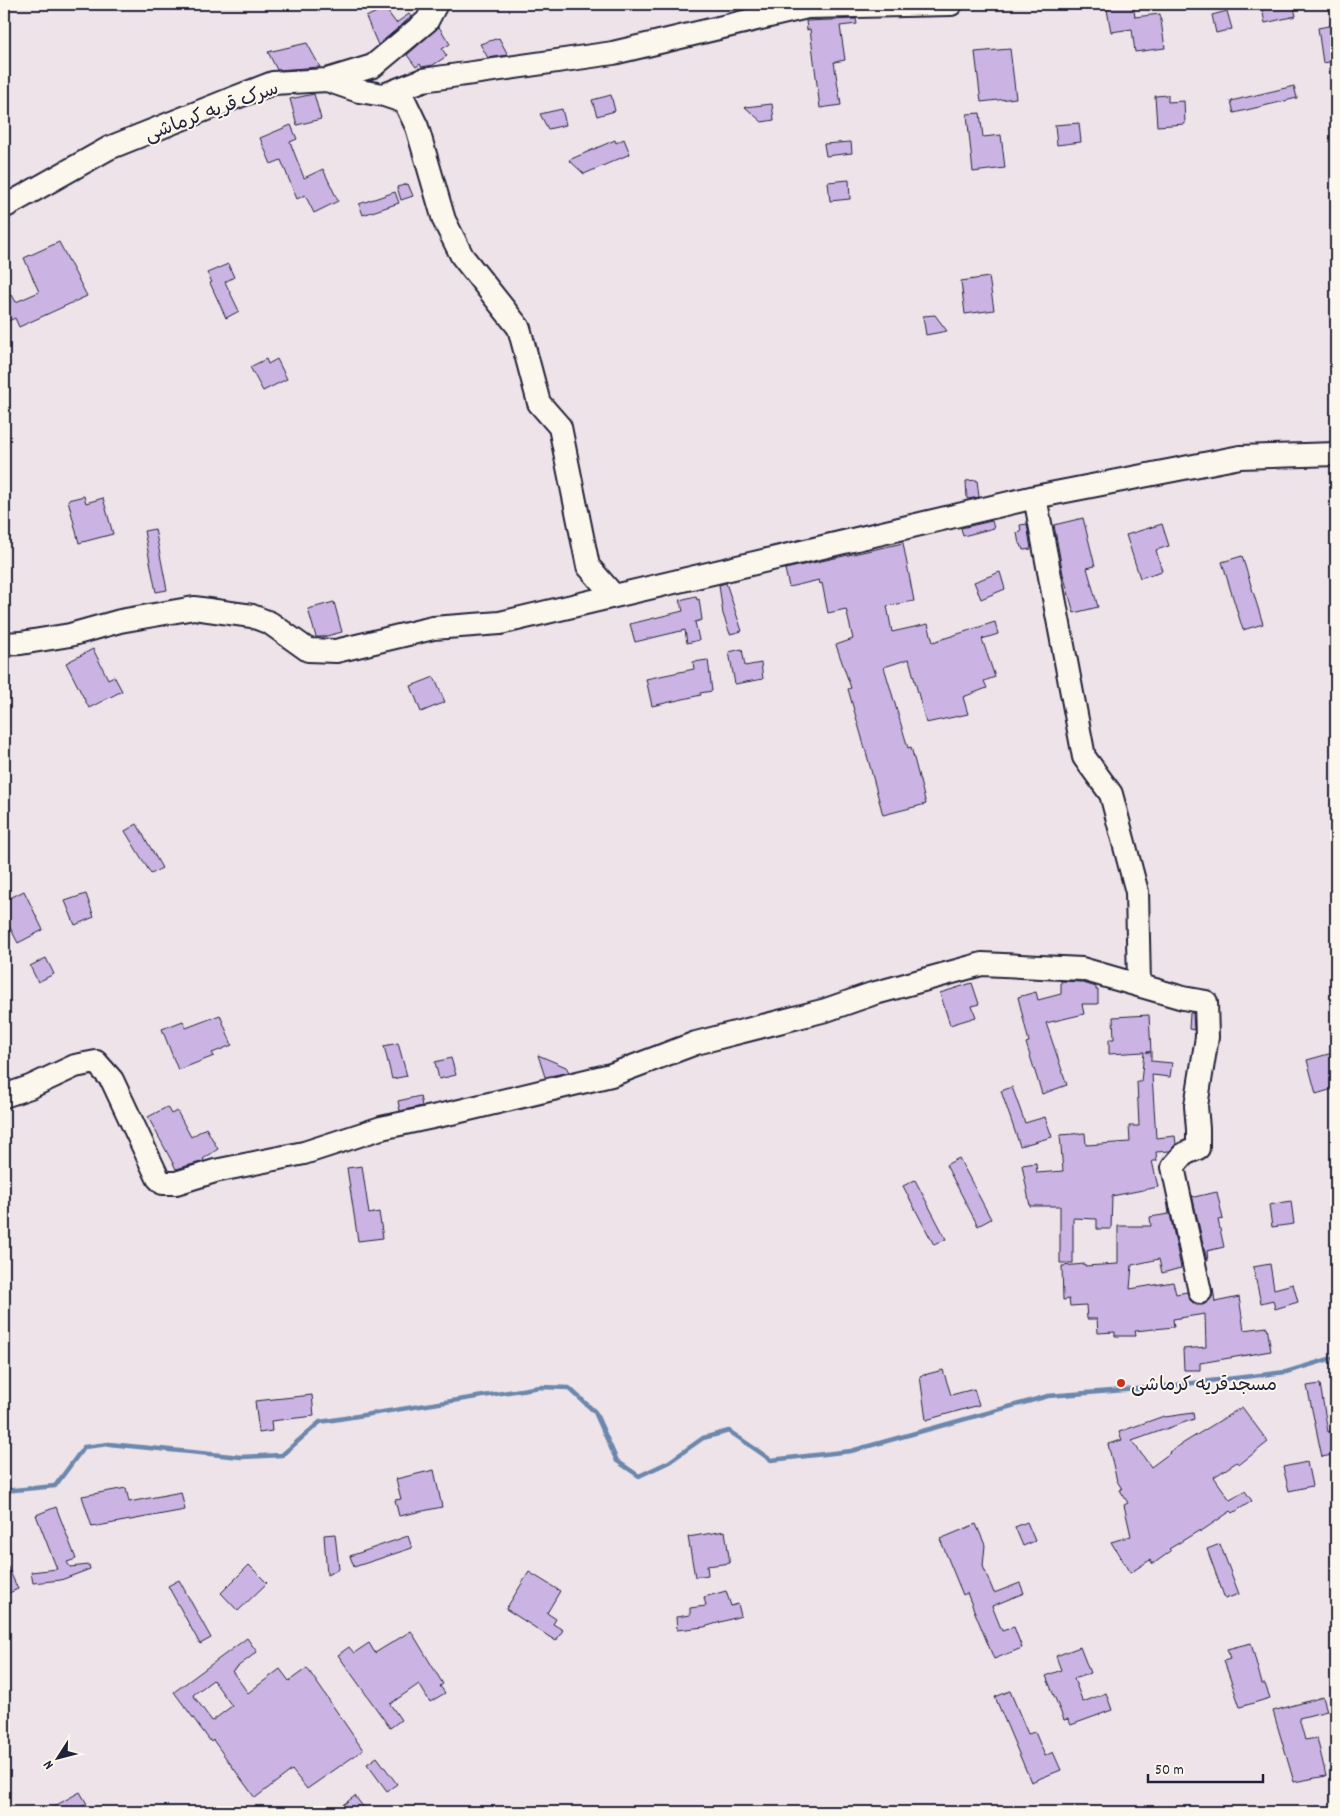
<svg xmlns="http://www.w3.org/2000/svg" width="1340" height="1816" viewBox="0 0 1340 1816" font-family="Dekko,'Playpen Sans Arabic',sans-serif">
  <style>
    .lines { fill: none; stroke-linecap: round; stroke-linejoin: round }
    .stream { stroke: #6c87ac; stroke-width: 4.5 }
    .building { fill: #cbb4e3; stroke: #22223b; fill-rule: evenodd }
    .minor-casing { stroke: #22223b; stroke-width: 26 }
    .minor { stroke: #fbf7ec; stroke-width: 22 }
    .poi-dot { fill: #c8321e; stroke: #fbf7ec; stroke-width: 2 }
    .labels { text-anchor: middle; stroke-width: 4; stroke-linejoin: round; paint-order: stroke }
    .street-label { font-size: 19px; fill: #22223b; stroke: #fbf7ec }
    .poi-label { font-size: 19px; fill: #22223b; stroke: #fbf7ec; text-anchor: start }
  </style>
  <rect width="100%" height="100%" fill="#ede3e9"/>
  <filter id="ink" filterUnits="userSpaceOnUse"><feTurbulence type="fractalNoise" baseFrequency=".02" numOctaves="2"/><feDisplacementMap in="SourceGraphic" scale="10" xChannelSelector="R" yChannelSelector="G"/><feConvolveMatrix kernelMatrix="1 2 1 2 8 2 1 2 1" color-interpolation-filters="sRGB"/></filter>
  <g filter="url(#ink)">
    <g class="lines">
      <path class="stream" d="M4,1491L55,1486L84,1447L109,1444L241,1457L282,1455L320,1422L540,1387L569,1388L595,1412L617,1461L639,1476L669,1462L703,1438L729,1431L771,1460L851,1451L1048,1396L1150,1388L1286,1372L1336,1357"/>
    </g>
    <path class="building" d="M1106,4H1133L1135,17L1160,14L1165,48L1135,52L1132,29L1111,32Z
      M1261,4H1293L1296,16L1265,23Z
      M385,8L396,23L409,14L411,17L378,45L366,17Z
      M1227,11L1232,29L1216,33L1212,15Z
      M856,19L857,24L840,26L845,60L834,62L841,105L820,108L810,29L807,30L806,21Z
      M1334,25L1336,35V61L1323,63L1318,28Z
      M439,27L450,44L442,49L447,56L433,65L422,67L420,64L416,67L407,55Z
      M499,38L508,55L488,58L480,44Z
      M307,43L320,67L277,70L268,52Z
      M1010,49L1016,98L981,102L975,52Z
      M1294,86L1297,98L1234,113L1231,101Z
      M314,94L321,119L297,125L290,99Z
      M611,95L615,111L597,116L592,100Z
      M1168,95V102L1184,101L1185,124L1157,126L1155,96Z
      M772,104L774,120L762,122L745,107Z
      M562,109L566,125L548,129L540,114Z
      M980,113L983,137L1001,135L1005,168L973,172L967,114Z
      M1079,123L1081,142L1057,145L1055,125Z
      M291,125L297,139L290,142L304,178L323,169L338,201L314,213L305,195L297,199L281,160L271,164L260,138Z
      M624,139L630,154L584,174L569,160L615,140L616,143Z
      M851,142L852,153L826,156L824,144Z
      M849,180L850,199L830,201L828,182Z
      M408,184L413,196L401,200L397,187Z
      M395,192L399,203L363,215L359,204Z
      M59,242L87,296L19,327L15,318L4,323V299L12,295L16,302L39,292L24,258Z
      M228,264L234,277L225,282L239,311L226,318L210,283L212,282L207,273Z
      M989,277L994,310L965,314L961,281Z
      M935,315L947,331L926,335L923,316Z
      M266,359L268,364L277,359L287,379L263,391L250,367Z
      M977,480L979,497L967,499L966,481Z
      M84,496L86,503L103,498L113,534L79,543L68,500Z
      M1083,518L1095,566L1087,568L1098,607L1074,613L1063,574L1054,525Z
      M992,521L994,528L963,536L961,528Z
      M1027,524L1031,549L1023,550L1021,544H1019L1017,533L1021,532L1020,525Z
      M1162,524L1169,546L1156,550L1162,571L1140,578L1126,535Z
      M155,529L167,590L156,592L144,531Z
      M903,543L914,601L887,606L892,632L928,624L933,642L995,622L998,634L982,639L995,677L984,681L987,688L963,697L968,714L926,723L909,659L884,667L908,748L911,747L926,804L883,815L868,759L848,689L851,688L836,645L853,639L846,609L828,613L822,583L820,584L819,580L789,587L785,569Z
      M1242,556L1263,624L1243,630L1222,562Z
      M1000,572L1005,589L981,599L974,582Z
      M726,583L742,631L730,634L723,614L719,585Z
      M696,596L697,600L699,599L702,620L695,622L699,640L687,643L685,630L635,642L630,624L683,611L680,600Z
      M334,602L342,632L323,637H316L308,609Z
      M93,649L108,679L114,676L122,691L89,708L66,663Z
      M742,649L745,666L761,663L763,679L735,684L729,652Z
      M708,660L712,691L700,693L701,695L652,706L646,679L694,669L693,662Z
      M434,677L445,702L421,712L411,686Z
      M137,824L162,868L151,874L125,831Z
      M24,891L43,930L18,943L4,916V901Z
      M86,894L94,917L75,925L65,901Z
      M46,958L54,974L38,982L30,966Z
      M1061,981L1080,982L1096,987V990H1098V1004H1082L1084,1014L1046,1023L1067,1085L1042,1094L1026,1043L1029,1042L1018,997L1036,992L1038,1000L1061,994Z
      M972,983L979,1004L972,1006L976,1017L950,1025L940,993Z
      M1190,1013H1193L1194,1030L1189,1029Z
      M220,1015L232,1045L212,1053L214,1056L178,1070L162,1029L183,1021L186,1028Z
      M1149,1015L1151,1052H1146H1151V1061L1172,1063L1170,1077L1152,1075L1156,1138L1175,1136L1176,1144L1170,1151L1156,1152L1157,1161H1152L1158,1187L1112,1196L1111,1229H1097V1219L1073,1218V1263H1060V1206H1030L1022,1165L1036,1163L1037,1173L1063,1171L1060,1135L1085,1133L1086,1145L1130,1142L1129,1126H1139L1137,1082H1141L1144,1052L1109,1054V1039H1114L1113,1017Z
      M398,1043L407,1076L392,1079L384,1046Z
      M1336,1052V1088L1316,1094L1307,1060Z
      M538,1055L566,1067L569,1072L545,1077Z
      M451,1058L456,1075L439,1079L435,1062Z
      M1012,1087L1025,1123L1045,1117L1052,1137L1020,1146L1001,1091Z
      M420,1096L422,1106L400,1111L398,1101Z
      M167,1107L171,1114L177,1111L191,1137L206,1128L218,1149L203,1159L204,1161L176,1169L148,1117Z
      M959,1158L991,1219L978,1226L946,1165Z
      M362,1166L369,1214L379,1212L383,1238L358,1241L347,1168Z
      M915,1180L946,1239L934,1245L903,1186Z
      M1217,1192L1223,1219L1218,1220L1224,1247L1207,1251L1208,1261H1207L1192,1195L1194,1197Z
      M1167,1199L1181,1268L1162,1273L1159,1259L1132,1265L1130,1289L1173,1282L1176,1294L1187,1292L1190,1300L1196,1305H1203L1209,1301L1213,1296V1288L1215,1302L1239,1297L1244,1330L1267,1327L1271,1351L1200,1363V1370H1184L1183,1349L1206,1347L1205,1314L1173,1319L1174,1327L1135,1331L1136,1336H1115V1332L1098,1333L1097,1319H1087L1086,1305L1070,1306L1069,1299L1063,1300L1062,1266L1085,1264V1266L1118,1264V1226H1151L1150,1217L1169,1214Z
      M1291,1201L1294,1224L1272,1227L1269,1205Z
      M1270,1264L1274,1289L1293,1284L1298,1302L1275,1309L1273,1300L1261,1303L1253,1267Z
      M943,1370L951,1395L974,1389L979,1405L926,1420L920,1376Z
      M1320,1384L1328,1432L1336,1430V1454L1322,1457L1307,1386Z
      M312,1395L314,1416L271,1421L272,1431L259,1433L255,1401Z
      M1242,1407L1268,1442L1240,1464L1237,1462L1214,1477L1230,1500L1245,1491L1252,1501L1233,1513L1231,1511L1200,1532V1530L1169,1549L1171,1551L1153,1564L1150,1560L1130,1573L1111,1542L1131,1536L1124,1505L1128,1503L1120,1490L1122,1489L1117,1481L1108,1444L1122,1440L1119,1432L1164,1416L1165,1417L1193,1413L1194,1419L1132,1441L1151,1467L1170,1453L1169,1452Z
      M1307,1462L1312,1486L1289,1491L1283,1467Z
      M434,1470L442,1507L399,1516L395,1500L401,1499L396,1479Z
      M126,1488L129,1502L181,1492L185,1510L92,1527L82,1496Z
      M56,1507L76,1559L67,1562L70,1567L89,1565L90,1569L61,1580L33,1583L31,1572L57,1569L36,1515Z
      M1027,1522L1035,1541L1023,1546L1015,1527Z
      M976,1524L985,1545L983,1566L994,1593L1020,1583L1024,1593L992,1606L1002,1631L1014,1627L1022,1648L994,1659L967,1593L963,1595L940,1539Z
      M725,1531L730,1563L707,1566L708,1575L695,1577L688,1537Z
      M335,1534L339,1569L327,1575L324,1535Z
      M408,1536L412,1548L354,1567L350,1556Z
      M1220,1544L1239,1594L1225,1599L1207,1549Z
      M4,1559L18,1589L4,1595Z
      M249,1565L267,1583L238,1611L221,1593Z
      M529,1572L560,1591L547,1613L556,1619L553,1624L563,1630L556,1641L506,1609Z
      M179,1580L211,1638L200,1644L168,1586Z
      M726,1591L731,1606L738,1604L741,1616L704,1627L677,1630L676,1617L690,1615V1608L706,1606L704,1597Z
      M411,1631L443,1684L440,1686L445,1693L430,1702L419,1684L390,1704L401,1720L390,1728L338,1655L349,1647L354,1653L369,1643L375,1653Z
      M247,1638L257,1652L232,1671L248,1693L280,1669L289,1681L307,1668L363,1750L307,1789L292,1770L255,1798L213,1740L211,1742L174,1692ZM213,1680L232,1706L212,1721L193,1695Z
      M1251,1643L1262,1684H1265L1270,1698L1240,1707L1224,1661L1230,1659L1227,1649Z
      M1080,1647L1090,1673L1074,1679L1083,1702L1106,1693L1112,1710L1071,1725L1068,1719L1064,1720L1046,1676L1061,1670L1056,1656Z
      M1010,1691L1028,1734L1035,1732L1045,1756L1053,1752L1061,1770L1031,1782L995,1697Z
      M1323,1697L1327,1711L1299,1718L1305,1740L1317,1738L1326,1776L1294,1782L1273,1711Z
      M377,1757L397,1784L387,1791L367,1764Z
      M80,1792L87,1804L81,1807L84,1812H44Z
      M355,1796L367,1812H333Z"/>
    <g class="lines">
      <defs>
        <path id="minor" d="M327,80L359,91L384,95L423,80L613,53L807,7L951,4
          M384,95L405,102L417,127L444,220L462,256L519,328L539,403L560,427L588,566L614,596
          M4,207L109,148L234,98L273,83L327,80L373,66L427,21L436,4
          M1035,497L1084,757L1111,794L1137,892L1139,984
          M4,644L21,643L70,635L120,621L194,608L252,616L270,623L308,650L336,651L433,628L500,623L1035,497L1240,457L1336,454
          M4,1096L30,1087L75,1066L96,1062L112,1080L158,1178L163,1183H176L215,1171L304,1153L381,1128L456,1112L611,1075L696,1043L826,1010L872,994L982,964L1082,969L1183,998L1206,1002L1207,1037L1196,1106L1198,1129V1148L1184,1154L1173,1167L1200,1292"/>
      </defs>
      <use href="#minor" class="minor-casing"/>
      <use href="#minor" class="minor"/>
    </g>
  </g>
  <circle class="poi-dot" cx="1121" cy="1383" r="5"/>
  <g class="labels">
    <g class="street-label">
      <text transform="translate(211 110) rotate(-20)" y="7">سرک قریه کرماشی</text>
    </g>
    <g class="poi-label">
      <text x="1131" y="1390">مسجدقریه کرماشی</text>
    </g>
  </g>
  <rect width="1340" height="1816" fill="none" stroke="#fbf7ec" stroke-width="20"/>
  <rect x="10" y="10" width="1320" height="1796" fill="none" stroke="#22223b" stroke-width="2" filter="url(#ink)"/>
  <g transform="translate(58 1758) rotate(234)" stroke="#fbf7ec" stroke-width="4" paint-order="stroke">
  <path d="M0-4L9 19L0 12L-9 19Z" fill="#22223b"/>
  <text y="-8" font-size="14" font-weight="bold" text-anchor="middle" fill="#22223b">N</text>
  </g>
  <path d="M1148 1774v8h115v-8" fill="none" stroke="#22223b" stroke-width="2.5"/>
  <text x="1155" y="1774" font-size="15" fill="#22223b" stroke="#fbf7ec" stroke-width="4" paint-order="stroke">50 m</text>
</svg>
